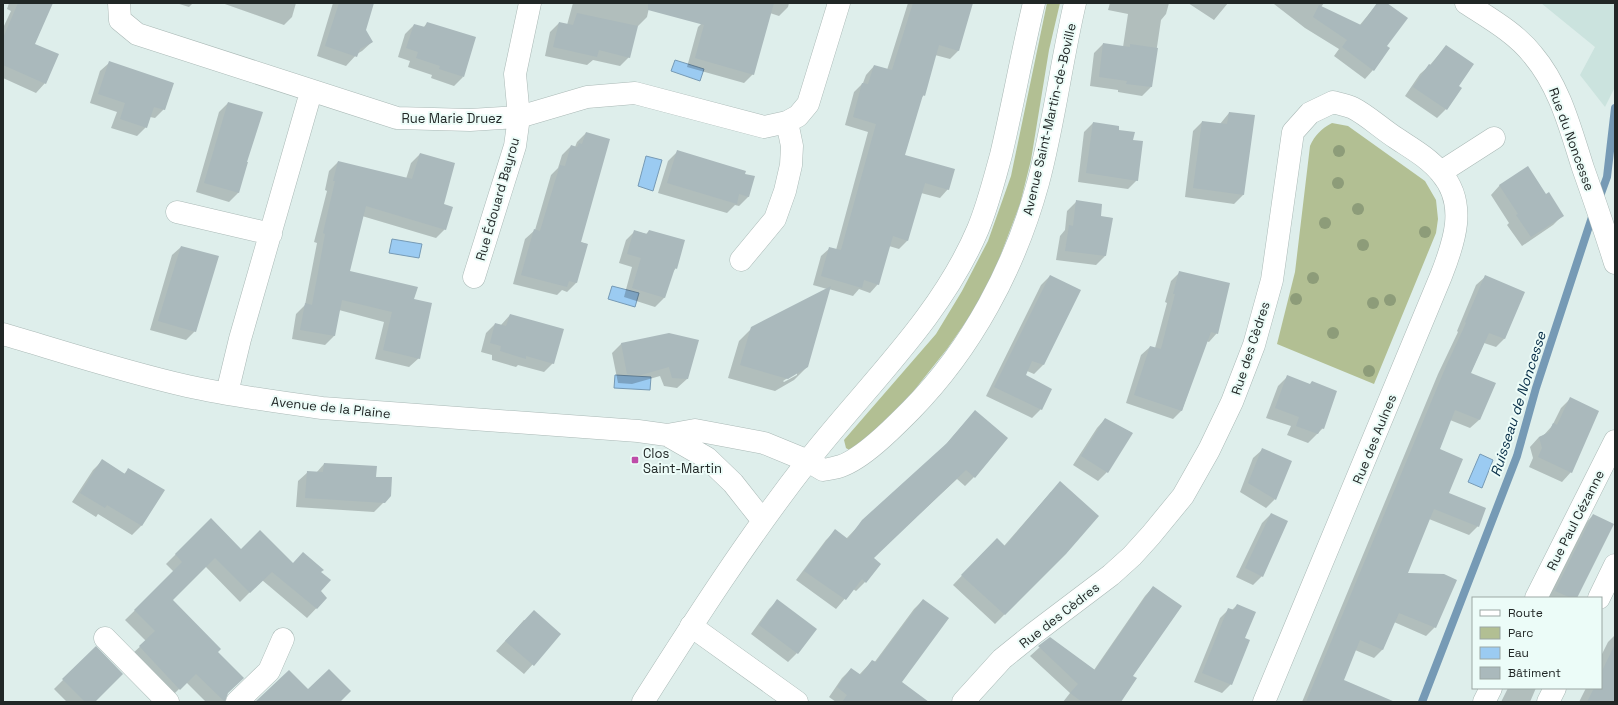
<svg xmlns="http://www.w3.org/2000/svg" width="1618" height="705" viewBox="0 0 1618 705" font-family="'Space Grotesk',sans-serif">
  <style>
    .built { fill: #cbe3de }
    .green { fill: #b2bf93 }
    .water { fill: #9bcbf2; stroke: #769ab5 }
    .shadow { fill: #0003; fill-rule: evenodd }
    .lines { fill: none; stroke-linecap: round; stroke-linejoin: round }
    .stream { stroke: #769ab5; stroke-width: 8 }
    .building { fill: #aab9bc }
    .minor-casing { stroke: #aab9b6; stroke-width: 23 }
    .tertiary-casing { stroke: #aab9b6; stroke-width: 23 }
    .minor { stroke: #fff; stroke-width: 22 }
    .tertiary { stroke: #fff; stroke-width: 22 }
    .tree { fill: #8d9c79 }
    .poi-dot { fill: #be4ca8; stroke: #ecfcf8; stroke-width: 1.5 }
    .labels { text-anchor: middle; stroke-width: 4; stroke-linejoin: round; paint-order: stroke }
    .street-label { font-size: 13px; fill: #212726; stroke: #ecfcf8 }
    .poi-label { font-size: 13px; fill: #212726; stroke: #ecfcf8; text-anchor: start }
    .water-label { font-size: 14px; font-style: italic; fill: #062c46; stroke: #ecfcf8 }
  </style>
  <rect width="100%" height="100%" fill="#deeeeb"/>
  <path class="built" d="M1541,3H1615V87L1605,107L1580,75L1595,47Z"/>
  <path class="green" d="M1047,3H1060L1049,50L1031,160L1020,204L998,262L979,303L947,349L893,417L854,453L846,448L844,440L936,334L962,291L988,241L1011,176Z
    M1332,123L1348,126L1425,181L1436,200L1438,219L1436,233L1374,384L1277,344L1295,272L1310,146C1315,135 1321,129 1332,123Z"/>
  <path class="water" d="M675,60L704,69L700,81L671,71Z
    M646,156L662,160L653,191L638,186Z
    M392,239L422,244L419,258L389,253Z
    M612,286L639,293L635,307L608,299Z
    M615,375L651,377L650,390L614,388Z
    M1480,454L1493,460L1482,488L1468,482Z"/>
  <path class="shadow" d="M9,3H52L34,45L45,83L36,93L3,78V28L11,11L7,9Z
    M176,3H193L189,7Z
    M222,3H296L292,17L284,25Z
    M333,3H373L364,30L372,42L362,51L357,54L346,66L317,56Z
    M573,3H650L647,17L638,26H637L629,57L620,66L593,60L587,65L545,56L550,32L559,23L567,25Z
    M747,3H789L788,7L779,16L770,13L753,74L744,83L687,67L698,27L707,18Z
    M908,3H972L958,51L950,59L935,55L924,95L921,98L904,156L948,189L940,198L921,193L907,241L899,249L889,246L878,284L870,293L859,289L853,296L829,289L807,367L794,380L775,391L728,378L739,341L752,328L827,289L813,285L821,256L830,248L836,250L868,132L845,125L854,92L863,83L866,75L874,66L887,70ZM797,372V375L784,382L783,381Z
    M1110,3H1169L1166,14L1161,20L1151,87L1142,96L1118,92V90L1090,86L1094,53L1103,44L1123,47L1128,14L1108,10Z
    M1188,3H1228L1214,20Z
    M1275,3H1324L1321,7L1359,26L1378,3H1385L1386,47L1373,70L1365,79L1334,56L1339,49L1305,28L1274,4Z
    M427,23L463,77L454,86L431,78L432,75L408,67L410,61L398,57L405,34L414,25L423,28Z
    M1446,46L1457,86L1446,109L1437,118L1405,96L1420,74L1430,65Z
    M109,63L164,109L155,118L150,117L146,127L137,136L111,128L117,112L90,103L100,71Z
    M228,103L245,162L247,163L238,193L229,202L196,192L219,112Z
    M1229,113L1243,195L1234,204L1185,197L1193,131L1202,122L1220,124Z
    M1093,123L1118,130L1132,141L1137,180L1128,189L1078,182L1084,132Z
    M586,133L580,242L587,244L576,283L567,292L562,290L557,295L513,284L525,239L535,230L551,175L558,168L562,155L571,146L575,147L577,142Z
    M677,152L749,196L739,206L735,205L727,213L658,193L668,161Z
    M420,154L443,205L445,229L436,238L362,216L348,272L413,299L419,358L409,367L375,359L384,322L339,310L334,336L325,345L292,339L296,314L305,305L317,243L314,242L327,191L325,190L329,171L338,162L406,179L411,163Z
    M1500,185L1546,195L1562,216L1553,225L1522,246L1507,225L1509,223L1491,195Z
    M1076,202L1099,217L1112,218L1105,256L1096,265L1056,260L1060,236L1065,230L1067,211Z
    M635,231L646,234L649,231L676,268L672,273L664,298L655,307L624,297L632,267L619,263L626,240Z
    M181,247L195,331L186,340L150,330L172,255Z
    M1180,272L1217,333L1209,342L1206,341L1182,410L1173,419L1126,403L1141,355L1150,347L1155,348L1167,303L1165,302L1171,281Z
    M1050,276L1043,365L1034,374L1027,371L1025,376L1041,409L1032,418L986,396L1041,285Z
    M1485,277L1523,293L1504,339L1496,347L1484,343L1470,374L1494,383L1479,420L1470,428L1450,420L1439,450L1448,494L1478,526L1469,535L1429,519L1406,574L1435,627L1426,636L1394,622L1382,650L1374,658L1355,650L1342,681L1362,702H1302L1438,374L1458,332L1457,331L1476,285Z
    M510,315L553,363L544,372L518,365L516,367L492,360V355L481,352L486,333L495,324L501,325Z
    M669,334L687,379L677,388L664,386L660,376L632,384L618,383L612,353L621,344Z
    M1287,377L1323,428L1308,443L1287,435L1291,426L1266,418L1278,386Z
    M1570,399L1571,472L1562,482L1529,467L1533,458L1530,447L1539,437L1543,436L1552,426L1561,408Z
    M975,411L974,477L965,486L957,479L872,558L865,582L856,591L853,589L836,609L796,580L826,540L835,531L846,539L863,521L941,450Z
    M1105,419L1132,433L1107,472L1098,481L1073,465L1097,428Z
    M1262,450L1290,462L1275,499L1266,508L1240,492L1253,458Z
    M102,461L124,474L128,470L163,491L141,526L132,535L98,514L96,517L72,502L93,470Z
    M324,464L375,477L384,502L374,512L296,507L298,481L308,472L316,473Z
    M1051,492L1065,553L995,624L953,585L988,548L1004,546Z
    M1271,514L1262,576L1253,585L1236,577L1262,523Z
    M1593,515L1576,598H1548L1584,525Z
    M211,519L241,550L320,572L319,591L326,598L307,618L262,580L240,602L205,566L172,600L227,693L224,702H206L186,682L170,698L130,656L146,641L125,620L174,572L166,564Z
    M1153,587L1108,702H1063L1070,693L1030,656L1050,638L1094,670L1145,596Z
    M923,600L901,682L904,702H836L829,697L842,678L851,669L859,675L872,661L874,663L914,609Z
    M777,601L797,653L788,662L751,634L769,609Z
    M1237,605L1243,638L1231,684L1222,693L1194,682L1220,618L1229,609L1232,610Z
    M524,620L560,634L524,674L496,651Z
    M1615,635V702H1579L1586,688H1601V656L1608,642Z
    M96,647L94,702H67L54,689Z
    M1508,688H1536L1530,702H1501Z"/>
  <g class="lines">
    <path class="stream" d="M1599,199L1607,177L1615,108
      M1422,702L1517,456L1536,388L1593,214"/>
  </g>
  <path class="building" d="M18,3H53L35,44L59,54L46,84L3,65V38Z
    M339,3H374L366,30L373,42L360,49L357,57L325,46Z
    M648,3H774L754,75L695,58L704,25L648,10Z
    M913,3H973L959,51L939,45L925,96L923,95L905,155L955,169L949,190L925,183L908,241L893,236L879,285L864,280L862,288L821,276L829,247L841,250L876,124L853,117L862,83L868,84L874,65L892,70Z
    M1377,3H1387L1408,18L1387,46L1390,48L1374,71L1342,47L1347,40L1313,17L1319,5L1361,25Z
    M577,13L638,26L630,58L599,50L597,57L553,47L559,22L573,25Z
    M427,22L476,37L464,77L439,69L440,66L416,58L418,52L406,48L414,24L425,27Z
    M1103,43L1130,47V44L1158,48L1152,87L1126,84L1127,81L1099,77Z
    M1446,45L1474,64L1459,86L1462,88L1447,110L1413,87L1429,64L1431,65Z
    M109,61L174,83L165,110L154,107L147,128L120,119L125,103L98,94Z
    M228,102L263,112L247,162H248L239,193L204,183Z
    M1229,112L1255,115L1244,195L1193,188L1202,121L1227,124Z
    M1093,122L1119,126V130L1135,132L1133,140L1143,141L1138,181L1086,173Z
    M586,132L610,139L581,242L588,244L577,283L569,281L567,287L521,275L534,229L540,231L560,165L565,166L571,145L577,147L579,143L582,144Z
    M677,150L746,171L745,174L755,176L749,197L739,194L737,204L667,183Z
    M420,153L455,163L444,204L453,207L446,230L366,206L350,271L418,287L414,299L432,303L420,359L383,350L392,312L342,300L335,336L300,330L305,303L312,305L325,234L323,233L335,181H333L338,161L412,179Z
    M1528,166L1546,194L1549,192L1564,216L1531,237L1516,215L1518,214L1499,185Z
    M1076,200L1102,204L1101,216L1113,218L1106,256L1065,251L1069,225L1073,226Z
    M634,230L647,234L649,230L685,240L677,269L675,268L665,298L632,288L641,258L627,254Z
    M181,246L219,256L196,332L158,321Z
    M1179,271L1230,283L1218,334L1211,332L1182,411L1134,395L1150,346L1161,349L1175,294H1173Z
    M1050,275L1081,290L1044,365L1032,361L1026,375L1052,389L1042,410L994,387Z
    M1485,275L1525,292L1505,339L1489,333L1471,373L1496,383L1480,420L1455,410L1440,449L1463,459L1449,493L1486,508L1479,527L1434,509L1408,573L1444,574L1457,580L1436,628L1399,613L1383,650L1360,640L1344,680L1395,702H1306L1447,364L1466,323L1465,322Z
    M831,286L808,367L788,379L740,365L751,327Z
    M510,314L564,329L554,364L526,356V359L500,351L501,346L490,343L495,323L506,326Z
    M669,333L699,340L688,379L672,378L669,367L641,375L627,374L621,343Z
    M1287,375L1310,384L1312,381L1337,391L1324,429L1321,428L1318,434L1296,426L1299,417L1275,408Z
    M1570,397L1599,411L1572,473L1538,457L1542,448L1539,437L1549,432L1553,423L1557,425Z
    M975,410L1008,438L975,478L966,470L874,558L881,564L866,583L862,579L846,600L804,571L835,529L848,539L862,520L947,443Z
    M1105,418L1133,433L1108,473L1081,456Z
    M1262,448L1292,461L1276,500L1248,483Z
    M102,459L125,474L128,468L165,490L142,526L107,505L105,508L80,493Z
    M324,463L377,466L376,477H392L391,496L385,503L305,498L307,471L323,472Z
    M1060,481L1099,516L1066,554L1005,615L961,575L997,538L1005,546Z
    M1271,513L1288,521L1263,577L1245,568Z
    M1593,514L1614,524L1577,598H1571L1555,591Z
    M211,518L241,549L260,530L293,563L303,552L324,570L321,572L331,580L321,591L327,598L317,609L272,572L250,593L215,558L173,600L221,649L218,652L244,678L228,693L225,702L196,674L180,690L139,646L155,631L134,610L182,562L175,554Z
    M1153,586L1182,606L1133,676L1137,678L1121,702H1082L1070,693L1078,684L1038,646L1050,637L1095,670Z
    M777,599L817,629L798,654L759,625Z
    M923,599L949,618L902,682L929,702H842L847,695L837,687L851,668L861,675L872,660L876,662Z
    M1237,604L1256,612L1245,638L1250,640L1232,685L1202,673L1228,608L1234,610Z
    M534,610L561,634L534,666L505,641Z
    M1615,644V702H1587L1594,688H1601V673Z
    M96,646L123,674L95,702H85L62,679Z
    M329,669L351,691L340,702H255L289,670L308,689Z"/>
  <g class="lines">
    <defs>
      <path id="minor" d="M119,3L120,20L137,34L397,118L470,120L519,117L587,97L635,93L764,127L787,122L798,116L808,104L839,3
        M1466,3C1489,18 1516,33 1533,55C1560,87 1570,128 1583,168C1594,199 1605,231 1615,263
        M1441,172L1494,138
        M177,212L271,234
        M741,260L775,219L785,191L791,165L792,146L787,122
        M474,277L515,146L519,117L515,74L530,3
        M227,393L240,339L311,92
        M808,461L823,470C829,469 835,468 841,466C864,458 894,427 911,410C972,348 1015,267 1038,183C1054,124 1061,63 1075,3
        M1536,598L1615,441
        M1599,598L1615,565
        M691,626L797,702
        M105,638L168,702
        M237,702L269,671L283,639
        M963,702L1002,659L1033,634L1111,575L1132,556L1151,535L1183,496L1209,450L1232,402L1254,345L1272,280L1293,132L1310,113L1333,102C1339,104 1347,105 1353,108C1367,115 1382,129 1396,138C1411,148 1429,158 1441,173C1468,204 1454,243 1441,276L1264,702
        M1484,702L1491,688
        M1548,702L1555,688"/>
      <path id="tertiary" d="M3,334C64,352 125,372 187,386C232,396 277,402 322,408L638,431L667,435L695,430L764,443L808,461
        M667,435L707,458L733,483L763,521
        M643,702C695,620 747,539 807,462C866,386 940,319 978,229C988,205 994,180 1001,155C1013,104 1022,53 1034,3"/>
    </defs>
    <use href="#minor" class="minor-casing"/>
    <use href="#tertiary" class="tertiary-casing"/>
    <use href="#minor" class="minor"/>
    <use href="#tertiary" class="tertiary"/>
  </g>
  <g class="tree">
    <circle cx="1339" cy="151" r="6"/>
    <circle cx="1338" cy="183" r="6"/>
    <circle cx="1358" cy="209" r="6"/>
    <circle cx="1325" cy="223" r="6"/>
    <circle cx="1425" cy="232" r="6"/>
    <circle cx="1363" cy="245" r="6"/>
    <circle cx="1313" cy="278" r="6"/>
    <circle cx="1296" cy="299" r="6"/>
    <circle cx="1390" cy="300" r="6"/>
    <circle cx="1373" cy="303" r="6"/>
    <circle cx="1333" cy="333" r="6"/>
    <circle cx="1369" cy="371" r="6"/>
  </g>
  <rect class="poi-dot" x="631" y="456" width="8" height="8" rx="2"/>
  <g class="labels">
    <g class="street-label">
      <text x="452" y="123">Rue Marie Druez</text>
      <text transform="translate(1049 119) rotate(-77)" y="5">Avenue Saint-Martin-de-Boville</text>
      <text transform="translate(1572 139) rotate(70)" y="5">Rue du Noncesse</text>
      <text transform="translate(497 199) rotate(-74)" y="5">Rue Édouard Bayrou</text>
      <text transform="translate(1250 348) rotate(-72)" y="5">Rue des Cèdres</text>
      <text transform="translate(331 407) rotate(6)" y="5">Avenue de la Plaine</text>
      <text transform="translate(1374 439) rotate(-68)" y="5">Rue des Aulnes</text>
      <text transform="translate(1575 520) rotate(-63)" y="5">Rue Paul Cézanne</text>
      <text transform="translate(1059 615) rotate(-38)" y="5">Rue des Cèdres</text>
    </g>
    <g class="poi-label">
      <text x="643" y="458">Clos<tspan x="643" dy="15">Saint-Martin</tspan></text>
    </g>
    <g class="water-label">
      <text transform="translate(1518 404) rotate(-72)" y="5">Ruisseau de Noncesse</text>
    </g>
  </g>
  <rect width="1618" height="705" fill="none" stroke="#212726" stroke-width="8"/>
  <rect x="1472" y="597" width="130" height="92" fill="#ecfcf8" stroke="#9ba7a4"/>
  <rect x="1480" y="610" width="20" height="6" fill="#ffffff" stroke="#9ba7a4"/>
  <text x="1508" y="617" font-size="12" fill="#212726">Route</text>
  <rect x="1480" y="627" width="20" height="12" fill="#b2bf93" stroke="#9ba7a4"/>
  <text x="1508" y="637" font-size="12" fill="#212726">Parc</text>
  <rect x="1480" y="647" width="20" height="12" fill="#9bcbf2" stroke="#9ba7a4"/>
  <text x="1508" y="657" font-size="12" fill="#212726">Eau</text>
  <rect x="1480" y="667" width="20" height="12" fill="#aab9bc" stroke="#9ba7a4"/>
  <text x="1508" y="677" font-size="12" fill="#212726">Bâtiment</text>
</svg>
